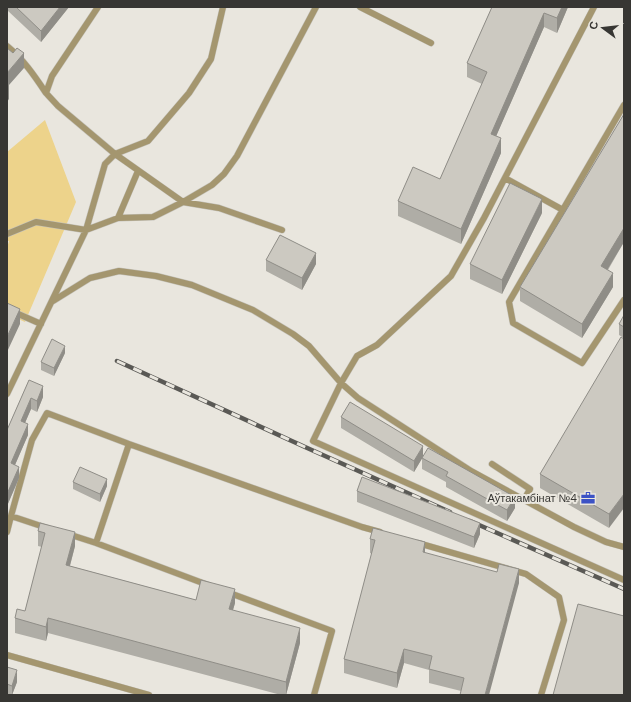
<svg xmlns="http://www.w3.org/2000/svg" width="631" height="702" viewBox="0 0 631 702" font-family="'DM Sans',sans-serif">
  <style>
    .green { fill: #edd38b }
    .lines { fill: none; stroke-linecap: round; stroke-linejoin: round }
    .lane-casing { stroke: #c5c3bc; stroke-width: 7 }
    .lane { stroke: #a4966f; stroke-width: 6 }
    .rail-casing { stroke: #5a5955; stroke-width: 4.5 }
    .rail { stroke: #e9e6de; stroke-width: 3; stroke-dasharray: 9; stroke-linecap: butt }
    .wall { fill: #afada6 }
    .shaded-wall { fill: #8f8d87 }
    .building { fill: #ccc9c1; stroke: #8f8d87 }
    .labels { text-anchor: middle; stroke-width: 4; stroke-linejoin: round; paint-order: stroke }
    .poi-label { font-size: 11px; fill: #373633; stroke: #e9e6de; text-anchor: end }
  </style>
  <rect width="100%" height="100%" fill="#e9e6de"/>
  <path class="green" d="M45,120L76,202L25,322L7,314V248L9,241H7V152Z"/>
  <g class="lines">
    <defs>
      <path id="lane" d="M98,7L52,76L46,93L58,106L115,154L183,202L219,208L282,230
        M360,7L431,43
        M594,7L484,218L451,276L377,345L357,356L341,383L313,441L624,580
        M7,46C23,59 34,75 46,93
        M624,105L509,302L513,323L582,363L624,300
        M505,178L563,210
        M118,218L138,171
        M7,234L36,222L86,230L118,218L153,217L183,202L212,185L224,174L237,156L316,7
        M53,301L90,278L119,271L156,276L192,285L253,310L293,334L309,346L341,383L358,398L471,471L574,527L606,542L624,547
        M7,309L41,324
        M7,394L86,230L105,164L115,154L148,141L189,93L211,59L223,7
        M129,444L362,527L380,532
        M492,464L530,489L524,500
        M11,516L32,440L47,413L129,444L96,543
        M7,532L11,516L47,528
        M68,534L96,543L208,585
        M418,543L526,574L559,597L564,620L541,695
        M227,592L332,631L314,695
        M7,655L149,695"/>
    </defs>
    <use href="#lane" class="lane-casing"/>
    <use href="#lane" class="lane"/>
    <defs>
      <path id="rail" d="M117,361L305,447L450,512
        M470,521L624,589"/>
    </defs>
    <use href="#rail" class="rail-casing"/>
    <use href="#rail" class="rail"/>
  </g>
  <path class="wall" d="M7,7H69L41,42L7,10Z
    M492,7H568L557,33L544,27L496,136L501,153L461,244L398,216V201L440,179L482,84L467,77V63Z
    M624,114V242L608,270L613,287L582,338L520,301V287Z
    M542,213L502,294L470,279V264Z
    M266,260L316,264L302,290L266,271Z
    M624,315V338L619,335V324Z
    M624,339L609,528L540,488V474Z
    M65,353L54,376L41,370V362Z
    M29,380L43,397L37,412L31,409L25,423L28,435L15,465L19,478L7,506V430Z
    M341,417L423,456L515,508L507,521L446,487V482L422,469V458L414,472L341,428Z
    M73,482L107,486L100,502L73,489Z
    M357,491L480,534L474,548L357,502Z
    M40,523L75,546L70,566L196,600L235,603L233,610L300,643L286,695H281L48,633L46,641L15,633V618L25,611L42,547L38,546V531Z
    M370,539L425,553L519,583L461,691L429,683V670L404,663L397,688L344,673V659L372,554L370,553Z
    M7,667L17,682L12,695H7Z"/>
  <path class="shaded-wall" d="M60,7H69L41,42V31Z
    M562,7H568L557,33V18Z
    M544,13V27L491,148V134Z
    M24,53V68L9,85V99L7,102V73Z
    M501,138V153L461,244V229Z
    M542,199V213L502,294V280Z
    M624,228V242L601,280V266Z
    M316,253V264L302,290V278Z
    M613,273V287L582,338V324Z
    M20,309V324L7,352V337Z
    M65,346V353L54,376V368Z
    M43,386V397L37,412V401Z
    M31,398V409L21,432V421Z
    M28,424V435L11,474V463Z
    M423,446V457L414,472V461Z
    M19,467V478L7,506V494Z
    M107,479V486L100,502V494Z
    M624,494V508L609,528V514Z
    M515,497V508L507,521V510Z
    M480,523V534L474,548V537Z
    M75,532V546L66,580V565Z
    M425,542V556L423,552Z
    M519,569V583L489,695H485Z
    M235,589V603L229,623V609Z
    M48,618V633L46,641V627Z
    M300,628V643L286,695V682Z
    M404,649V663L397,688V673Z
    M17,670V682L12,695V686Z"/>
  <path class="building" d="M16,7H60L41,31Z
    M492,7H562L557,18L544,13L491,134L501,138L461,229L398,201L413,167L440,179L487,72L467,63Z
    M7,48L13,53L17,48L24,53L7,73Z
    M7,83L9,85L7,87Z
    M624,114V228L601,266L613,273L582,324L520,287Z
    M510,183L542,199L502,280L470,264Z
    M280,235L316,253L302,278L266,260Z
    M7,303L20,309L7,337Z
    M624,315V327L619,324Z
    M621,337L624,339V494L609,514L540,474Z
    M52,339L65,346L54,368L41,362Z
    M29,380L43,386L37,401L31,398L21,421L28,424L11,463L19,467L7,494V430Z
    M350,402L423,446L414,461L341,417Z
    M428,448L515,497L507,510L446,476L448,472L422,458Z
    M80,467L107,479L100,494L73,482Z
    M362,477L480,523L474,537L357,491Z
    M40,523L75,532L66,565L196,600L201,580L235,589L229,609L300,628L286,682L48,618L46,627L15,618L17,609L25,611L45,533L38,531Z
    M373,528L425,542L423,552L497,572L499,564L519,569L485,695H460L464,678L429,669L432,656L404,649L397,673L344,659L375,540L370,539Z
    M578,604L624,616V695H553Z
    M7,667L17,670L12,686L7,684Z"/>
  <defs>
    <symbol id="office-bare" viewBox="-9 -9 18 18"><path d="M-6-3h4V-5.5h4V-3h4V5H-6ZM-1-4.5V-3h2v-1.5ZM-6 0V1H6V0Z" fill="#3c52c5" stroke="#e9e6de" stroke-width="2.5" paint-order="stroke"/></symbol>
  </defs>
  <g fill-rule="evenodd">
    <use href="#office-bare" x="578" y="488" width="20" height="20"/>
  </g>
  <g class="labels">
    <g class="poi-label">
      <text x="577" y="502">Аўтакамбінат №4</text>
    </g>
  </g>
  <rect width="631" height="702" fill="none" stroke="#373633" stroke-width="16"/>
  <g transform="translate(603 28) rotate(285)" stroke="#e9e6de" stroke-width="3" paint-order="stroke">
  <path d="M0-3L7 15L0 10L-7 15Z" fill="#373633"/>
  <text y="-6" font-size="11" font-weight="bold" text-anchor="middle" fill="#373633">С</text>
  </g>
</svg>
